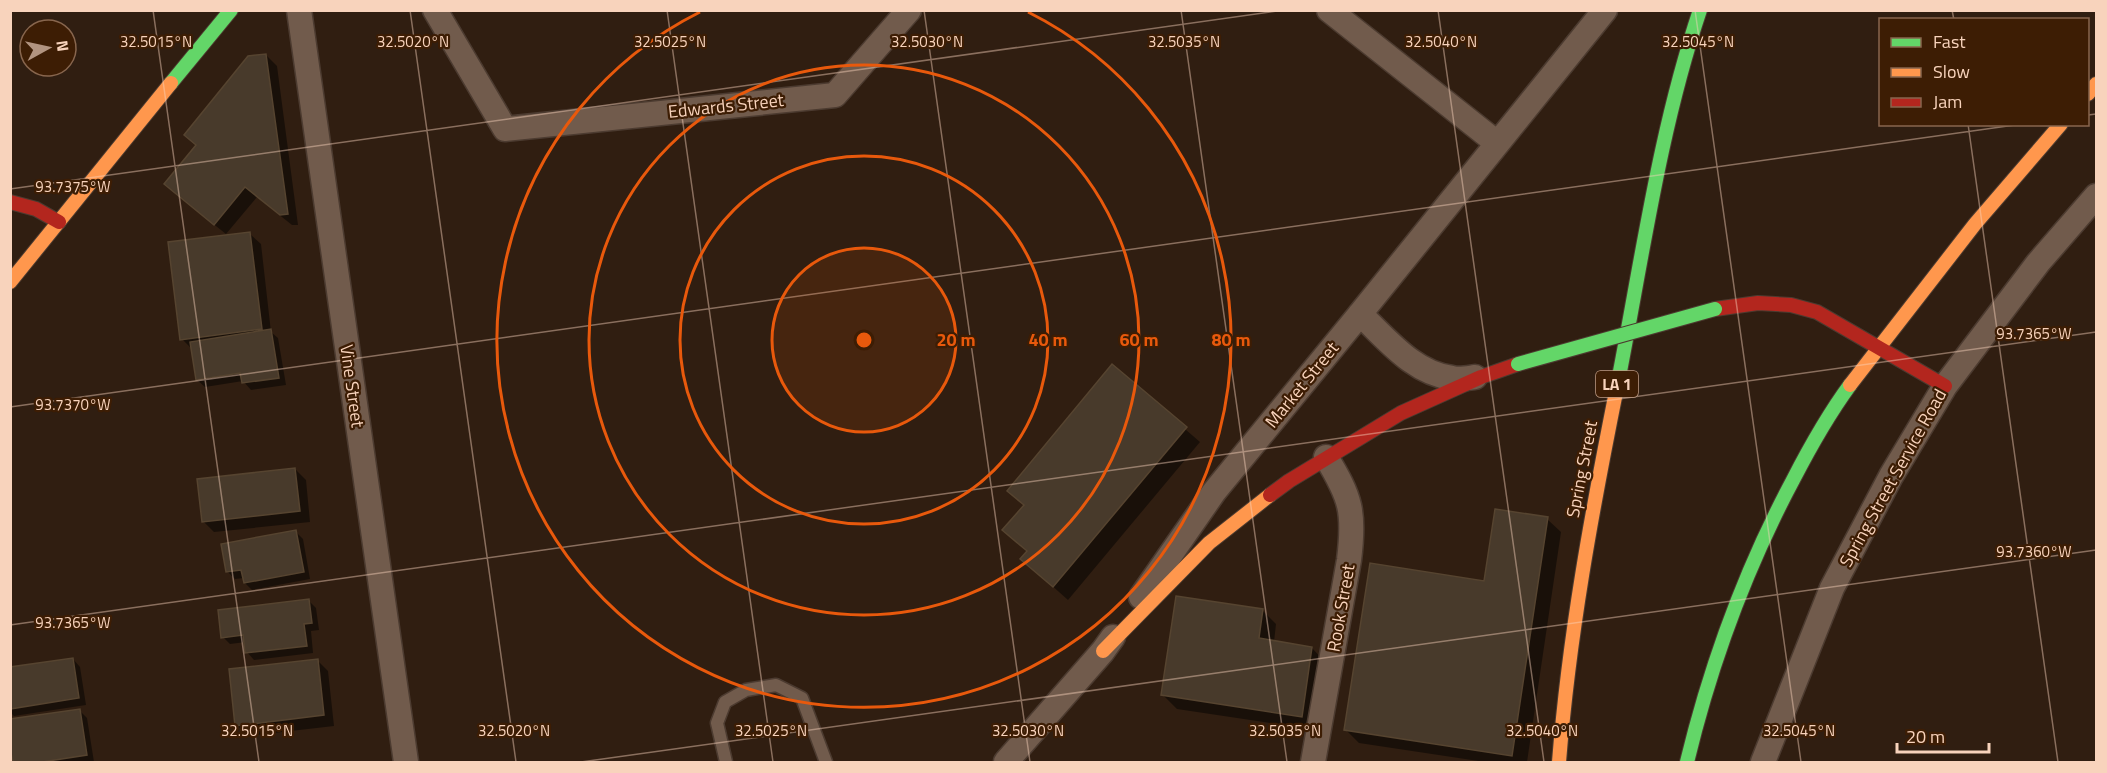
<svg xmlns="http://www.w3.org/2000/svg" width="2107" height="773" viewBox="0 0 2107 773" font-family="'Titillium Web',sans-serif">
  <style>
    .shadow { fill: #0007 }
    .building { fill: #483a2b; stroke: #564430; stroke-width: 1.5 }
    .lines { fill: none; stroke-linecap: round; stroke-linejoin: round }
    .lane-casing { stroke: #4c3b30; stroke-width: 15 }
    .street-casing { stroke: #4c3b30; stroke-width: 27 }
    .fast-casing { stroke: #4c3b30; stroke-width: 16 }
    .slow-casing { stroke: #4c3b30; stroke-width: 16 }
    .jam-casing { stroke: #4c3b30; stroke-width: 16 }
    .lane { stroke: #715b4c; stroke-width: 12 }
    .street { stroke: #715b4c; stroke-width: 24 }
    .fast { stroke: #63d668; stroke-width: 14 }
    .slow { stroke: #ff974d; stroke-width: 14 }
    .jam { stroke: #b3261e; stroke-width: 14 }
    .fast-bridge-casing { stroke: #4c3b30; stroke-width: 16; stroke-linecap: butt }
    .fast-bridge { stroke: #63d668; stroke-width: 14 }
    .ticks { fill: none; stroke: #f8d3bc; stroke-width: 1.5; stroke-opacity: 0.45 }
    .ring { fill: none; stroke: #e8590c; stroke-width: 3 }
    .labels { text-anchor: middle; stroke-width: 4.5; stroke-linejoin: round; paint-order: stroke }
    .shield { fill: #3d1d04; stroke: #c09c85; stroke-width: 1.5 }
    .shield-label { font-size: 16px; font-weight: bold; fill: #f8d3bc }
    .street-label { font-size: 18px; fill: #f8d3bc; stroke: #3d1d04 }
    .ticks-label { font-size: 15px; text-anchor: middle; fill: #f8d3bc; stroke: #3d1d04; stroke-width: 4.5; stroke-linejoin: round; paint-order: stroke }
    .centre { fill: #e8590c; stroke: #3d1d04; stroke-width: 3 }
    .ring-label { font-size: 18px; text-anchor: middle; font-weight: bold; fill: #e8590c; stroke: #3d1d04; stroke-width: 4.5; stroke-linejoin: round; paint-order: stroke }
  </style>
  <rect width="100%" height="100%" fill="#301e11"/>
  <path class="shadow" d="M266,55L277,66L298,225H292L257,197L226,234L177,195L197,146L186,135Z
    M250,234L261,244L271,332L278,338L286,385L251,390L243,381L205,387L197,380L193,350L182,339Z
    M1112,366L1200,442L1068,600L1022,559L1027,552L1004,530L1025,506L1009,491Z
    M295,469L306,480L310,522L214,532L203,521Z
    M1547,519L1561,532L1527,762H1485L1359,743L1346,730Z
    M296,532L303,539L310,579L252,590L245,583L244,578L235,579L228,572Z
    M308,600L316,608L319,630L311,631L313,653L254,660L247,652L246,642L230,644L223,637Z
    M1263,611L1276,624L1274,642L1312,648L1325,662L1316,730L1177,709L1163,695Z
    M73,659L80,667L86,705L14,716L10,712V669Z
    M317,660L328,671L334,726L248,736L237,725Z
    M79,710L87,718L94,762H14L10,739Z"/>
  <path class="building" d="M266,54L288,214L280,215L245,187L214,225L164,184L196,145L184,135L248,56Z
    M250,232L262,329L180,340L168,242Z
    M271,329L279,378L242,383L240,373L196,380L190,342Z
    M1112,364L1187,427L1053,587L1020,559L1027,551L1002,530L1024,505L1007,491Z
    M295,468L300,511L202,522L197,479Z
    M1495,509L1548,517L1512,756L1344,730L1370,563L1484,581Z
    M296,530L304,572L244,583L241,570L226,572L221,544Z
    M1176,596L1263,609L1259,638L1312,647L1302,717L1161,695Z
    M309,599L312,623L304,624L307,646L245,653L243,635L221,638L218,610Z
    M73,658L79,698L10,709V667Z
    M318,659L324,715L235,726L229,669Z
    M80,709L87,755L42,762H13L10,749V719Z"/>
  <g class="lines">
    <defs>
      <path id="lane" d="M726,762L717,723L725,702L746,690L776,685L802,698L826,762"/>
      <path id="street" d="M299,10L406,762
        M435,10L505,129L835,95L909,10
        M1329,10L1497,143
        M1360,314C1387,339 1413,373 1452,378C1459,380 1468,378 1475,377
        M1141,597L1214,492L1360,314L1605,10
        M1006,762L1103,651L1113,637
        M1313,762L1349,560C1355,512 1351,498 1326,457
        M1763,762L1832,588L1891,476L1945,386L2038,263L2096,196"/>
      <path id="fast" d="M171,83L231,10
        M1617,387C1642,260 1659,132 1700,10
        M1687,762C1711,663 1745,570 1793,480C1810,447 1828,415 1850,385"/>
      <path id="slow" d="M2088,94L2096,84
        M10,282L171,83
        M1850,385L1975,224L2061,124
        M1103,651L1209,543L1270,495
        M1559,762C1569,635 1592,511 1617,387"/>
      <path id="jam" d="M10,202L36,209L59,222
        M1715,309L1758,303L1791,305L1817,312L1945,386
        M1270,495L1289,481L1401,413L1481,377L1518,364"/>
    </defs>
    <use href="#lane" class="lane-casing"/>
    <use href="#street" class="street-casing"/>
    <use href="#fast" class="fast-casing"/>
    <use href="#slow" class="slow-casing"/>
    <use href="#jam" class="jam-casing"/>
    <use href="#lane" class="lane"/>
    <use href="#street" class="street"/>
    <use href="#fast" class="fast"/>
    <use href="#slow" class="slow"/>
    <use href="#jam" class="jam"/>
    <defs>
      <path id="fast-bridge" d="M1518,364L1715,309"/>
    </defs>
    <use href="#fast-bridge" class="fast-bridge-casing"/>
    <use href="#fast-bridge" class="fast-bridge"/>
  </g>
  <path class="ticks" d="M153,10L259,762M410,10L516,762M667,10L773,762M924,10L1030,762M1181,10L1287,762M1438,10L1544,762M1695,10L1801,762M1952,10L1954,20M2088,115L2096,114M1968,124L2058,762M10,189L1284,10M10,407L2022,124M10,625L2096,332M581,762L2096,550"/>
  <circle cx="864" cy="340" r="92" fill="#e8590c" fill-opacity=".12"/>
  <g class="ring">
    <circle cx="864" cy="340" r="92"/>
    <circle cx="864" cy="340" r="184"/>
    <circle cx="864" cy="340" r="275"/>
    <path d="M1028 12A367 367 0 1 1 700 12"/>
  </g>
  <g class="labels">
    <rect class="shield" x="1596" y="371" width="42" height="26" rx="4.5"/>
    <g class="shield-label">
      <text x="1617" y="390">LA 1</text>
    </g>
    <g class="street-label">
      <text transform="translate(726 106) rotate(-6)" y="6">Edwards Street</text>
      <text transform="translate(1302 385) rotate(-51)" y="6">Market Street</text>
      <text transform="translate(352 386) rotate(82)" y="6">Vine Street</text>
      <text transform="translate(1582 469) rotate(-79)" y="6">Spring Street</text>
      <text transform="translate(1893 478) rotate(-61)" y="6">Spring Street Service Road</text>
      <text transform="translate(1341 608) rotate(-80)" y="6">Rook Street</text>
    </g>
  </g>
  <g class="ticks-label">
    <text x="156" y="47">32.5015°N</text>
    <text x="413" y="47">32.5020°N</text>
    <text x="670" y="47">32.5025°N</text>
    <text x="927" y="47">32.5030°N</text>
    <text x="1184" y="47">32.5035°N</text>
    <text x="1441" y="47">32.5040°N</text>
    <text x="1698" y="47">32.5045°N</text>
    <text x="73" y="192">93.7375°W</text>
    <text x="2034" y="339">93.7365°W</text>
    <text x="73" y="410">93.7370°W</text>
    <text x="2034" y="557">93.7360°W</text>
    <text x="73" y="628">93.7365°W</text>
    <text x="257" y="736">32.5015°N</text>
    <text x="514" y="736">32.5020°N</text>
    <text x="771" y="736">32.5025°N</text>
    <text x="1028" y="736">32.5030°N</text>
    <text x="1285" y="736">32.5035°N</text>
    <text x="1542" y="736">32.5040°N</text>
    <text x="1799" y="736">32.5045°N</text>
  </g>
  <circle cx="864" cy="340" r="9" class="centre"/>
  <g class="ring-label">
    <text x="956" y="346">20 m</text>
    <text x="1048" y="346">40 m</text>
    <text x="1139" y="346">60 m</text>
    <text x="1231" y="346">80 m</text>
  </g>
  <rect width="2107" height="773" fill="none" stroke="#f8d3bc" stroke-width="24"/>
  <rect x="1879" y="18" width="210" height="108" fill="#3d1d04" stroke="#88664e" stroke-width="1.5"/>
  <rect x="1891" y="38" width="30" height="9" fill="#63d668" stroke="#88664e" stroke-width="1.5"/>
  <text x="1933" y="48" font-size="18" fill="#f8d3bc">Fast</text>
  <rect x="1891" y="68" width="30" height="9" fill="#ff974d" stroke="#88664e" stroke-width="1.5"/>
  <text x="1933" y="78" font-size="18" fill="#f8d3bc">Slow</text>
  <rect x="1891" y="98" width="30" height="9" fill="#b3261e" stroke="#88664e" stroke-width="1.5"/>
  <text x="1933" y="108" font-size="18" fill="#f8d3bc">Jam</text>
  <g transform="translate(48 48) rotate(82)"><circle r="28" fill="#3d1d04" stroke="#88664e" stroke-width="1.5"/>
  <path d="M0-4.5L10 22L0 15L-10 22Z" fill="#b29480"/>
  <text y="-9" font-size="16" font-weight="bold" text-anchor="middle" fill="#f8d3bc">N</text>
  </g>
  <path d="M1897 743v9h92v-9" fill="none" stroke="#f8d3bc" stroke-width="3"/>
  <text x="1906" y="743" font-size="18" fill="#f8d3bc" stroke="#3d1d04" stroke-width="4.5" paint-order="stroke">20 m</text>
</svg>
